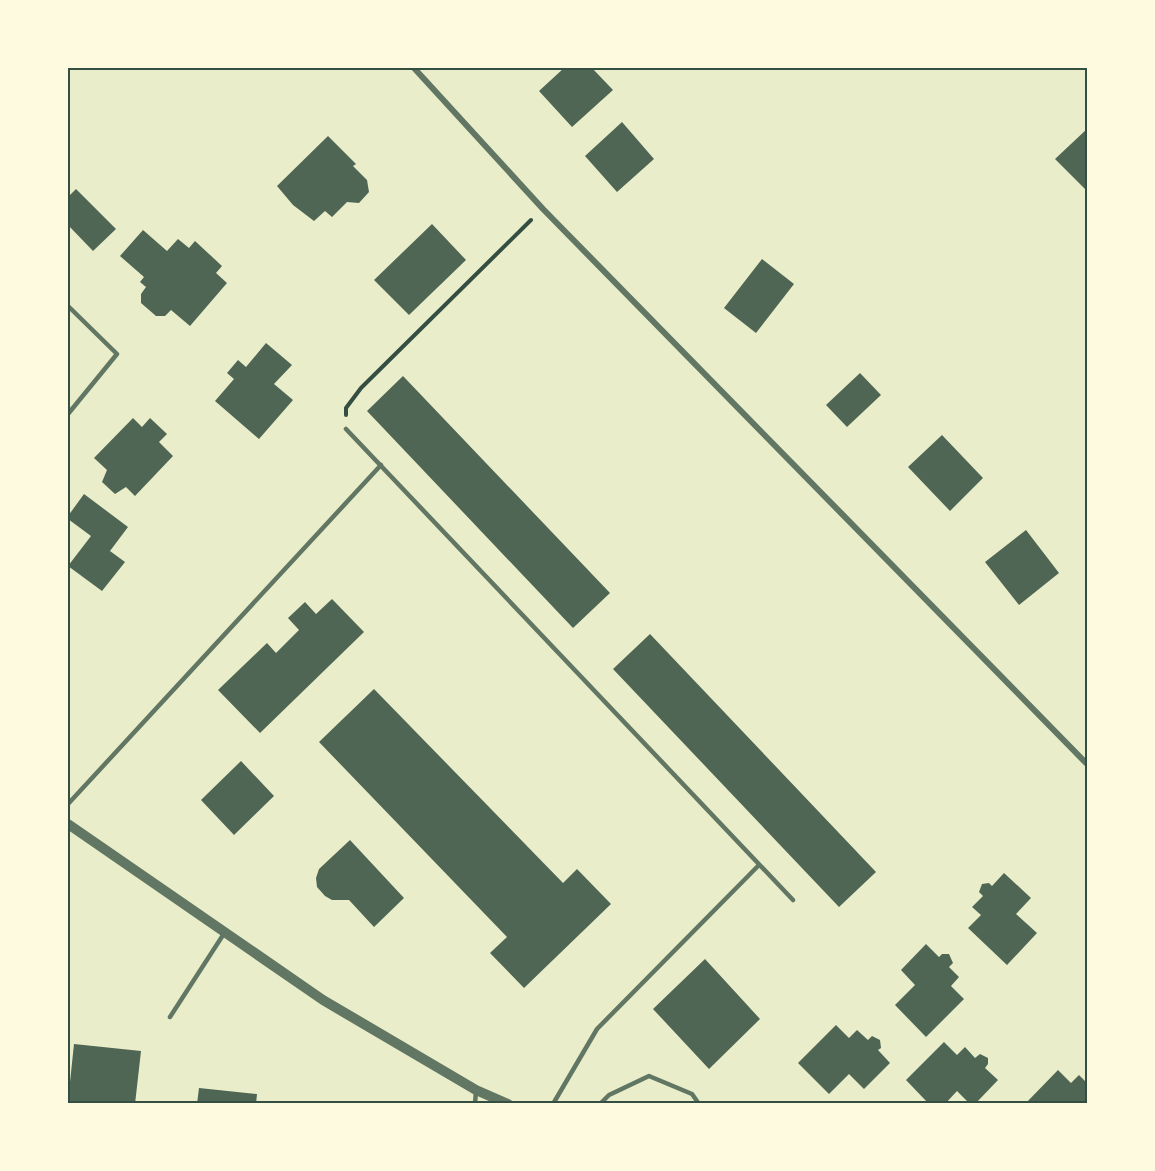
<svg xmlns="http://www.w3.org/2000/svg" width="1155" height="1171" viewBox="0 0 1155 1171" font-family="Montserrat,sans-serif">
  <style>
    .building { fill: #4f6655 }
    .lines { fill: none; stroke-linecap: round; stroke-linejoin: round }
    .path { stroke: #344e41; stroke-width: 4 }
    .service { stroke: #617663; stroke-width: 4.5 }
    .minor { stroke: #617663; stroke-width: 6 }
    .tertiary { stroke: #617663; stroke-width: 10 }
    .neatline { fill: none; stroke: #344e41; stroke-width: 2 }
  </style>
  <rect width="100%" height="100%" fill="#e9edc9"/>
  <path class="building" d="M564,68H592L613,90L572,127L539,91Z
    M622,122L654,159L617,192L585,156Z
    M1088,128V192L1055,159Z
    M328,136L356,164L353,166L367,180L369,192L359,203L347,202L332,217L325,211L314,221L293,205L277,186Z
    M76,189L116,229L93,251L68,225V197Z
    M432,224L466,260L409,315L374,280Z
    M143,230L167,251L178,239L189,248L195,241L222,266L216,273L227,283L190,326L171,310L165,316H156L141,303V294L146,287L140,282L144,277L120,256Z
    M762,259L794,284L756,333L724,308Z
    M266,343L292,365L274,384L293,400L259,439L215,401L234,379L227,373L238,360L246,367Z
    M860,373L881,395L847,427L826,405Z
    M403,376L610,593L573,628L367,411Z
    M133,418L142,427L150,418L167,434L159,442L173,456L135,496L126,487L115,494L102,482L107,470L94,458Z
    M942,435L983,478L950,511L908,467Z
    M84,494L128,527L110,551L125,562L102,591L68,566L91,536L68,519V516Z
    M1026,530L1059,573L1019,605L985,562Z
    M332,599L364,632L260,733L218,690L267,643L276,653L299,630L288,618L305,602L316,614Z
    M650,634L876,872L839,907L613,669Z
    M374,689L563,883L577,869L611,904L524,988L490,953L507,937L319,742Z
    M241,761L274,796L234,835L201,800Z
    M350,840L404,898L374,927L349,900H332L325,896L317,887L316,878L319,869Z
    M1004,873L1031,898L1016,914L1037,933L1007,965L968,928L981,915L972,907L983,896L979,892L982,884L989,883L992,886Z
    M926,944L939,957L942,954H949L953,963L949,967L959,977L951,986L964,999L926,1037L895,1005L915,985L901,970Z
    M705,959L760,1019L709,1069L653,1009Z
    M836,1025L849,1038L857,1030L868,1040L872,1036L880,1040L881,1048L878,1050L890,1063L864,1089L849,1074L829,1094L798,1063Z
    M944,1042L957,1055L965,1047L975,1058L980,1054L988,1058V1064L985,1068L998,1080L975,1104H970L957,1091L945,1104H929L906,1080Z
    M74,1044L141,1051L135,1104H94L68,1101Z
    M1058,1070L1071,1083L1079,1075L1088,1084V1104H1025Z
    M199,1088L257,1094L256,1104H197Z"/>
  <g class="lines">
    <path class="path" d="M346,415V408L361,388L531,220"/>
    <path class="service" d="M68,306L117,354L68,414
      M346,429L793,900
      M68,804L381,465
      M170,1017L225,932
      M475,1104L476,1091
      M553,1104L597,1029L759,865
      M600,1104L609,1095L649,1076L692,1094L699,1104"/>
    <path class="minor" d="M414,68L543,209L1088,765"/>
    <path class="tertiary" d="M68,824L323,1000L476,1090L508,1104"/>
  </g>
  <rect width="1155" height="1171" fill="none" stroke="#fefae0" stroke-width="138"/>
  <rect x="69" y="69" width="1017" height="1033" class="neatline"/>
</svg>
